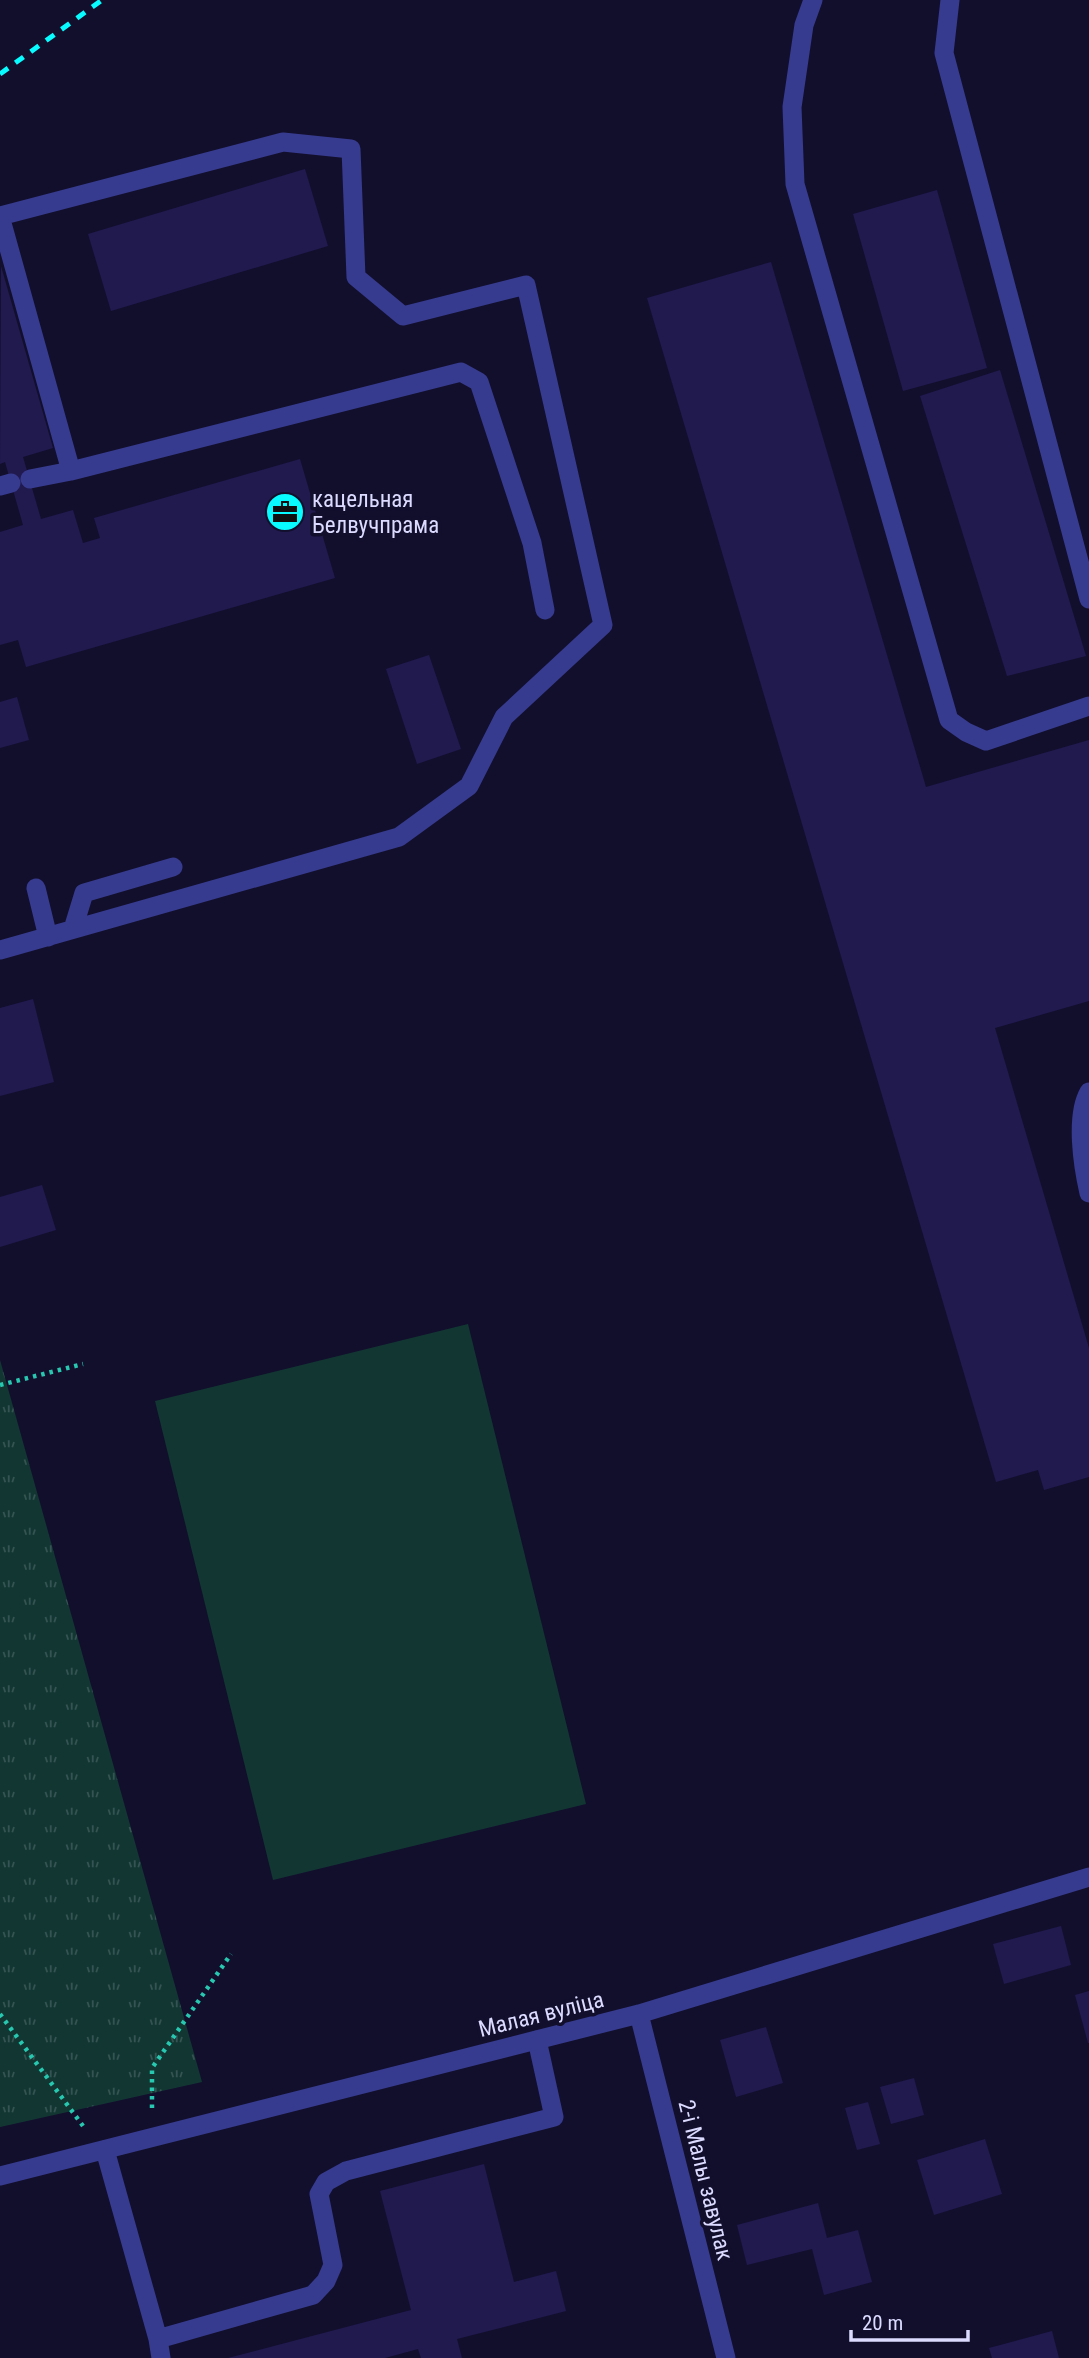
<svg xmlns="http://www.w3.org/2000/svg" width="1089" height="2358" viewBox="0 0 1089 2358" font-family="'Roboto Condensed',sans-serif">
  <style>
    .grass { fill: url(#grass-tufts) }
    .pitch { fill: #123733 }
    .building { fill: #201a4f }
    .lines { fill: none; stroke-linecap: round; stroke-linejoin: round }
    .path { stroke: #27c7b0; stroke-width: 4.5; stroke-dasharray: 3.5 5; stroke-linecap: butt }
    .service { stroke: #373b8f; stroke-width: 19 }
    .minor { stroke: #373b8f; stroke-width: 19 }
    .rail { stroke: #07fbff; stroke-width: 5; stroke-dasharray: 10 9; stroke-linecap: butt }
    .labels { text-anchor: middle; stroke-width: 7; stroke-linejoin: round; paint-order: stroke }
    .poi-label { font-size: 23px; fill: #dcdbff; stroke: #120f2d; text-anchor: start }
    .street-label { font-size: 23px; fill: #dcdbff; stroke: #120f2d }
  </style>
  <defs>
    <pattern id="grass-tufts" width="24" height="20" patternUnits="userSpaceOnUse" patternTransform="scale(1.75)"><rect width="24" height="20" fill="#123733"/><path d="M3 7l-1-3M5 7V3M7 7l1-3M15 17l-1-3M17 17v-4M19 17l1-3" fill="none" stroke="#345352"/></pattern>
  </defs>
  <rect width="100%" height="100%" fill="#120f2d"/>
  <path class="grass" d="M0,1360L202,2082L0,2127Z"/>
  <path class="pitch" d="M468,1324L586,1804L273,1880L155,1401Z"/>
  <path class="building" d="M305,169L328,246L111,311L88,234Z
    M937,190L987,368L903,391L853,214Z
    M771,262L926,787L1089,740V1001L995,1028L1089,1348V1477L1044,1490L1038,1470L996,1482L647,298Z
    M1,266L53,448L23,457L41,519L73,510L83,543L100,538L94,518L300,459L335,578L26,667L18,640L0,645V532L23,525L5,462L0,464Z
    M1000,370L1086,656L1007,676L920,396Z
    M429,655L461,749L417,764L386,669Z
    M17,697L29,740L0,748V702Z
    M33,999L54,1082L0,1096V1008Z
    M42,1185L56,1230L0,1247V1197Z
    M1061,1926L1071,1965L1004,1984L993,1944Z
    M1089,1991V2043H1088L1075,1995Z
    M766,2027L783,2083L736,2097L720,2040Z
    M914,2078L924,2115L891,2124L880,2087Z
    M868,2102L880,2144L857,2150L845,2108Z
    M985,2139L1002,2194L934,2215L917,2160Z
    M484,2164L514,2282L556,2271L566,2311L457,2339L462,2358H421L418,2349L385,2358H228L411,2310L380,2191Z
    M818,2203L827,2238L858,2230L872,2282L824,2295L812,2249L747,2265L737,2225Z
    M1052,2331L1059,2358H992L989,2348Z"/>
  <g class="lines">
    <path class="path" d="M0,1385L83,1364
      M0,2014L83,2126
      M152,2108V2068L231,1954"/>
    <path class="service" d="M813,0L804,25L792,107L795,184L949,720L966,732L986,741L1089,706
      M950,0L944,53L1089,599
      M30,479L71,471L461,372L479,382L532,543L545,610
      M0,486L11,483
      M36,888L48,937
      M73,929L84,893L173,867
      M0,950L399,837L469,786L504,717L603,625L526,285L403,316L356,277L351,149L283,142L0,216L71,471
      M1089,1092C1075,1116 1083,1167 1089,1193
      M105,2150L158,2339
      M161,2358L158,2339L313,2295L326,2281L333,2265L319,2194L326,2182L346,2171L554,2117L537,2040"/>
    <path class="minor" d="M639,2014L726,2358
      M0,2176L639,2014L1089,1877"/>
    <path class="rail" d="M0,74L102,0"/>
  </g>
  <defs>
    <symbol id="office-disc" viewBox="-11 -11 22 22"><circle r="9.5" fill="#07fbff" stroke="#120f2d"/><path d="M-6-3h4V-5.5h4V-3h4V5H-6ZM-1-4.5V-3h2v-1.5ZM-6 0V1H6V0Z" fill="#111"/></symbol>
  </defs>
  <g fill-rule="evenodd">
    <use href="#office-disc" x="263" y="490" width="44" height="44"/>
  </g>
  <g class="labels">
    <g class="poi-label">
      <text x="312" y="507">кацельная<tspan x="312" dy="26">Белвучпрама</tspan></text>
    </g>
    <g class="street-label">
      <text transform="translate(541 2014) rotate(-14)" y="8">Малая вуліца</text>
      <text transform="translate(706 2180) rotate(76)" y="8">2-і Малы завулак</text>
    </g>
  </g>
  <path d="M851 2330v10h117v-10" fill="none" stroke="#dcdbff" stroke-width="3.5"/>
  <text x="862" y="2330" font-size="21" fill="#dcdbff" stroke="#120f2d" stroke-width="5" paint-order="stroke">20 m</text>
</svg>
